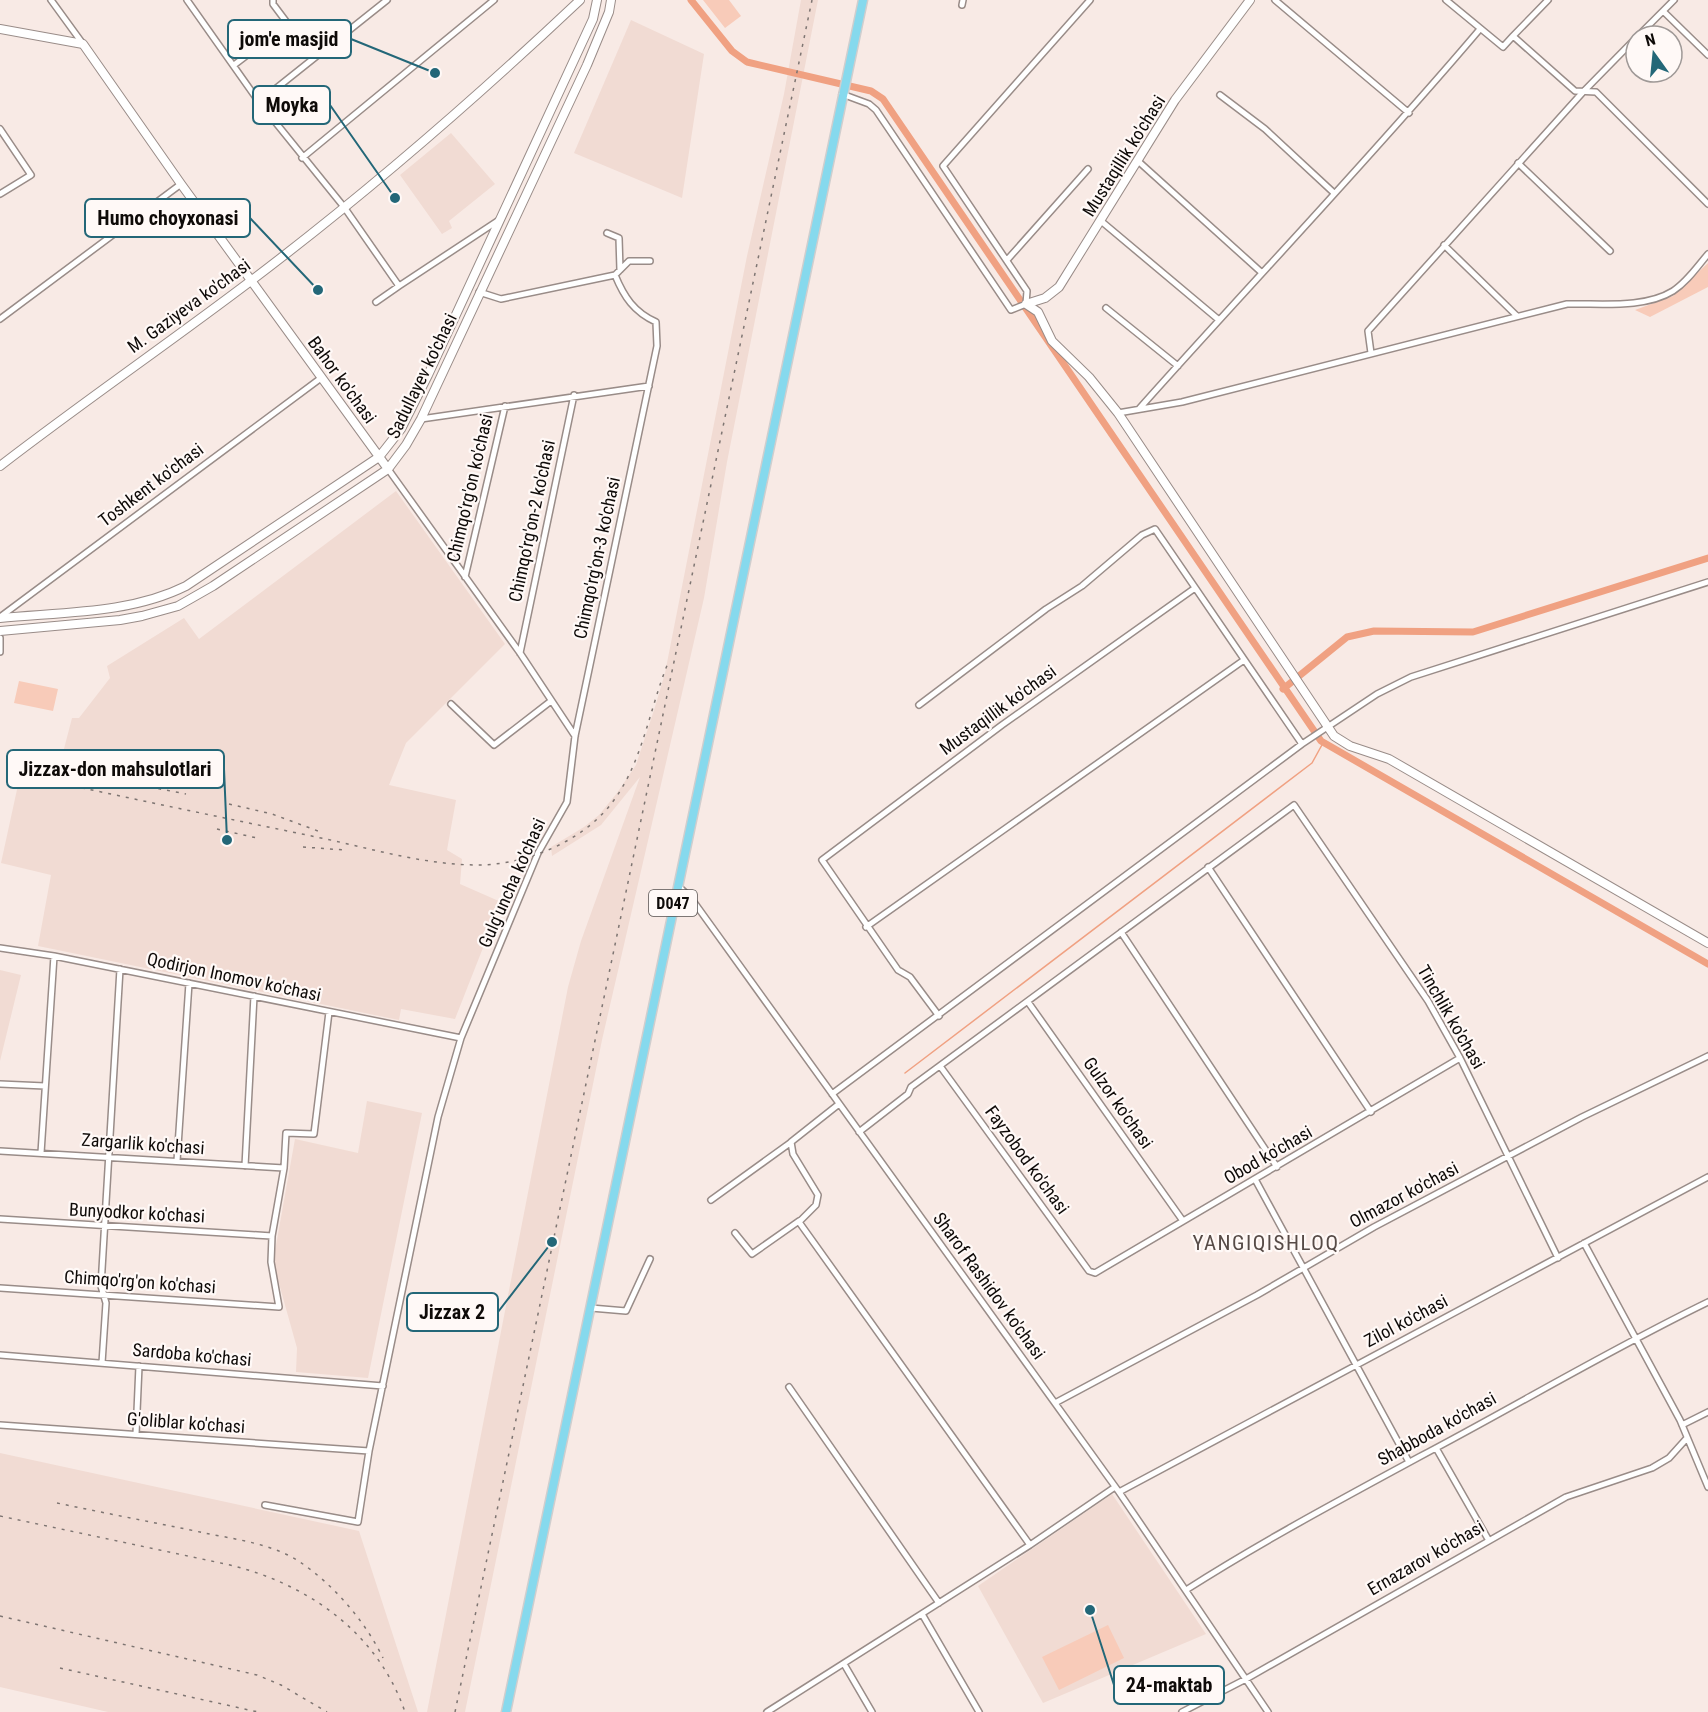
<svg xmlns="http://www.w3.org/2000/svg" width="1708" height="1712" viewBox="0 0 1708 1712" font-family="'Roboto Condensed',sans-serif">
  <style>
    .built { fill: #f1dbd3 }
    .green { fill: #f8cbb9 }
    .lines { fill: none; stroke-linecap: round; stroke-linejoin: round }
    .stream { stroke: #f0a182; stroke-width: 1.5 }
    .canal { stroke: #f0a182; stroke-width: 7 }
    .street-casing { stroke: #998c88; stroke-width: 8 }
    .secondary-casing { stroke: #998c88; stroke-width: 10 }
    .primary-casing { stroke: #cfcece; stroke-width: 11 }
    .street { stroke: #fff; stroke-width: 5 }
    .secondary { stroke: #fff; stroke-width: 8 }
    .primary { stroke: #86d9ed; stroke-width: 8 }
    .rail { stroke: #7e7572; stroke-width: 1.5; stroke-dasharray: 3 6; stroke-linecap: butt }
    .labels { text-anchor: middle; stroke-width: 4.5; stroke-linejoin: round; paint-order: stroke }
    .shield { fill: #fff9f7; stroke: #565250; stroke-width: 1.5 }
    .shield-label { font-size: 16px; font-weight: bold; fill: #0e0a08 }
    .street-label { font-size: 18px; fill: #0e0a08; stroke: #fff9f7 }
    .quarter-label { font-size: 21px; letter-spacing: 1.5px; fill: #574b47; stroke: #fff9f7 }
    .leader { fill: none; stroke: #236778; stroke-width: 2 }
    .callout-dot { fill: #236778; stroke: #fff9f7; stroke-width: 2 }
    .callout { fill: #fff9f7; stroke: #236778; stroke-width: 2 }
    .callout-label { font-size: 20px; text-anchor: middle; font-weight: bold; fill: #0e0a08 }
  </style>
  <rect width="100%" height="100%" fill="#f8eae5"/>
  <path class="built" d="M801,0H818L727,462L704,598L602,1040L465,1712H427L568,987L581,941L640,777L601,825L552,856L551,847L584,827L599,815L617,793L636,765L655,707L665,673L747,256L784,94Z
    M631,20L704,54L682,198L574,153Z
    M451,133L495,184L449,221L452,228L442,234L400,175Z
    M396,491L505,644L406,743L389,785L456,800L447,850L462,859L460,884L501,902L455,1019L401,1009L399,1020L38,946L51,875L1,863L23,762L58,772L72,718H79L110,678L107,666L184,618L199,639Z
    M0,970L21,975L0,1061Z
    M367,1101L422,1113L368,1378L296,1372L297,1348L273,1262L295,1139L358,1153Z
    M0,1453L359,1531L418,1712H108L0,1687Z
    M1112,1494L1206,1634L1043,1703L978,1586Z"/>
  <path class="green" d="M703,0H729L741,16L725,28Z
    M1708,263V287L1650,317L1635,310L1673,296Z
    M19,681L58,689L53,711L14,703Z
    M1108,1625L1124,1658L1059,1690L1042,1657Z"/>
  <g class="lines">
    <path class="stream" d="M905,1073L1312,763L1323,743"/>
    <path class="canal" d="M691,0L732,51L747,62L871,91L883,99L1321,741L1708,964
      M1283,689L1347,637L1374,631L1473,632L1708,558"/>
    <defs>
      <path id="street" d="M51,0L83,44
        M187,0L259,102L344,207L399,286L499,220
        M1275,0L1409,113
        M1446,0L1503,47L1513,36L1575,91L1596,92L1708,204
        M962,5L963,0
        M1663,11L1708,55
        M1513,36L1548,0
        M1638,36L1674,0
        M234,65L288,24L273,4V0
        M842,94L869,104L876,110L1011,310L1026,304L1027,291L943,166L1090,0
        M1220,95L1265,129L1334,193
        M259,102L387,0
        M0,129L31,175L0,194
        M302,158L494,0
        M1138,161L1261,272
        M1518,163L1610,251
        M1101,221L1219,320
        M607,233L619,238L620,270
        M1444,245L1517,316
        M1007,260L1088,169
        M479,292L501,299L615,275L629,261H650
        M376,302L399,286
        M1106,308L1178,366
        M0,319L181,184
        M1371,353L1368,331L1583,92L1636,38
        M1139,409C1252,282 1370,159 1480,29
        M1118,413L1182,402L1567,304C1599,303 1644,309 1673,291C1687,282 1697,267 1708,254
        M421,419L649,386
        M388,469L520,653L575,736
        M465,577L505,406
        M0,617L321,378
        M0,638V652
        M520,653L574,395
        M451,704L494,745L551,701
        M919,705L1046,609L1082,586L1142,535L1155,529L1302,744
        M1208,867L1371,1112
        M678,886L691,898L1119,1492L1268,1712
        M866,927L1244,660
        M1121,932L1277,1167
        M0,948L54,956L461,1038
        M1028,1002L1183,1221
        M939,1016L910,977L898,970L822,860L1002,725L1195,588
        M940,1066L1089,1271L1095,1273L1460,1058
        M0,1084L45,1086
        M832,1094L1302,744L1377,694L1411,677L1708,582
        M839,1104L791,1142L793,1154L818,1195L816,1205L799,1222L1030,1545
        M859,1132L908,1094L911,1087L1294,805L1428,1001L1460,1058L1558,1258
        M0,1151L284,1168
        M41,1153L54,956
        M177,1161L189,983
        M245,1166L254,996
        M1256,1181L1409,1462
        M711,1200L790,1143
        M0,1219L272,1236
        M735,1233L752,1254L799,1221
        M1584,1243L1680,1420L1708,1487
        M0,1288L279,1307L271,1262L272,1236L284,1168L286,1133L314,1134L329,1012
        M591,1308L626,1311L650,1259
        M0,1355L383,1386
        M102,1363L106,1303L101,1286L120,969
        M789,1387L939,1603
        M1055,1403L1257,1295L1374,1227L1582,1117L1708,1056
        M0,1425L369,1451
        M1682,1425L1708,1412
        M136,1434L139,1366
        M1436,1448L1488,1539
        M1119,1492L1708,1177
        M265,1505L358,1522L369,1451L438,1117L461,1038L538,853L567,802L575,736L657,346L656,322C634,312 624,297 615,275
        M1186,1590C1261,1542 1340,1500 1419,1457C1516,1406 1609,1350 1708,1302
        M922,1614L979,1712
        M844,1664L872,1712
        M767,1712L1030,1545L1115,1487
        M1182,1712L1246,1679L1566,1497L1652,1468L1669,1458L1687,1438"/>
      <path id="secondary" d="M0,29L83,44L181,184L388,469
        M1026,304L1038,312L1052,341L1089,377L1118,413L1334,736L1350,746L1389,759L1708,943
        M1026,304L1045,298L1059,287L1175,100L1250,0
        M0,466C83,402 169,343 252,280C367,193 475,99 580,0
        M0,618C62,612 130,614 186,586L379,457L401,429L428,375L593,19L597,0
        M0,631L120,620L142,616L178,606L213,586L388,469L406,445L421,419L587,65L609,12L611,0"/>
      <path id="primary" d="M506,1712L863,0"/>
    </defs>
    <use href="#street" class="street-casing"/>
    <use href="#secondary" class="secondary-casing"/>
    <use href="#primary" class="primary-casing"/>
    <use href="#street" class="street"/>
    <use href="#secondary" class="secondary"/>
    <use href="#primary" class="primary"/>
    <path class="rail" d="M114,780L186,794
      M64,784C152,803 239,821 326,839C376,850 427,865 478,865C518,865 565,848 595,821C641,780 646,717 668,663
      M229,804L272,814L318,831
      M217,829L257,838
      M303,847L345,850
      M57,1503C104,1513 152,1522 200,1532C232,1539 272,1543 300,1562C334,1585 365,1621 383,1658
      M0,1516L230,1565C308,1584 378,1633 405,1712
      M0,1616L257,1675L281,1685L327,1712
      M60,1668L258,1712
      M455,1712L812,0"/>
  </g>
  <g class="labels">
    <rect class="shield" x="649" y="890" width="48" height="26" rx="4.5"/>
    <g class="shield-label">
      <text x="673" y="909">D047</text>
    </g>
    <g class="street-label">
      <text transform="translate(1124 156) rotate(-58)" y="6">Mustaqillik ko'chasi</text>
      <text transform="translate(189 306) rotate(-36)" y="6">M. Gaziyeva ko'chasi</text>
      <text transform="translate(422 376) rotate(-64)" y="6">Sadullayev ko'chasi</text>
      <text transform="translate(342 380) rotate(54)" y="6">Bahor ko'chasi</text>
      <text transform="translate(151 485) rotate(-37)" y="6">Toshkent ko'chasi</text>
      <text transform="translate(470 488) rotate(-77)" y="6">Chimqo'rg'on ko'chasi</text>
      <text transform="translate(532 521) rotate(-78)" y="6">Chimqo'rg'on-2 ko'chasi</text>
      <text transform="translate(597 558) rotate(-78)" y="6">Chimqo'rg'on-3 ko'chasi</text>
      <text transform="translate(998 710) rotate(-36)" y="6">Mustaqillik ko'chasi</text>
      <text transform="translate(512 883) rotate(-66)" y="6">Gulg'uncha ko'chasi</text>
      <text transform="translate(234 977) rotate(12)" y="6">Qodirjon Inomov ko'chasi</text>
      <text transform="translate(1451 1017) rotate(60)" y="6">Tinchlik ko'chasi</text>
      <text transform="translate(1118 1103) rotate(55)" y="6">Gulzor ko'chasi</text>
      <text transform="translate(143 1144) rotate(4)" y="6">Zargarlik ko'chasi</text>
      <text transform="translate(1268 1155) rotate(-30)" y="6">Obod ko'chasi</text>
      <text transform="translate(1027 1160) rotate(54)" y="6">Fayzobod ko'chasi</text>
      <text transform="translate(1404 1195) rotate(-28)" y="6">Olmazor ko'chasi</text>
      <text transform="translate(137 1213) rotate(3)" y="6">Bunyodkor ko'chasi</text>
      <text transform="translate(140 1282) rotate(4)" y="6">Chimqo'rg'on ko'chasi</text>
      <text transform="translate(989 1286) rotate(54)" y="6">Sharof Rashidov ko'chasi</text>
      <text transform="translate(1406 1321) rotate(-28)" y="6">Zilol ko'chasi</text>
      <text transform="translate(192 1355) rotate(5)" y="6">Sardoba ko'chasi</text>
      <text transform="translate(186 1423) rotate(4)" y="6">G'oliblar ko'chasi</text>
      <text transform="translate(1437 1429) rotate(-29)" y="6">Shabboda ko'chasi</text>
      <text transform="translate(1426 1558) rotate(-30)" y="6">Ernazarov ko'chasi</text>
    </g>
    <g class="quarter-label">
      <text x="1266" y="1250">YANGIQISHLOQ</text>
    </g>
  </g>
  <path class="leader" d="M435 73L351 39M395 198L330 105M318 290L250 218M227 840L224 769M552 1242L498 1312M1090 1610L1114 1685"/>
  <g class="callout-dot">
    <circle cx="435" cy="73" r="6"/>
    <circle cx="395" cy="198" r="6"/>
    <circle cx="318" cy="290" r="6"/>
    <circle cx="227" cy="840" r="6"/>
    <circle cx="552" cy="1242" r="6"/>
    <circle cx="1090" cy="1610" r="6"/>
  </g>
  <g class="callout">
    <rect x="228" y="20" width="123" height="38" rx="6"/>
    <rect x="253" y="86" width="77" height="38" rx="6"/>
    <rect x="85" y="199" width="165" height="38" rx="6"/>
    <rect x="7" y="750" width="217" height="38" rx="6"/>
    <rect x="407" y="1293" width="91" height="38" rx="6"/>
    <rect x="1114" y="1666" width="110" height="38" rx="6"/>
  </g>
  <g class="callout-label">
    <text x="289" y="46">jom'e masjid</text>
    <text x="292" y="112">Moyka</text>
    <text x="168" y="225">Humo choyxonasi</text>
    <text x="115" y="776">Jizzax-don mahsulotlari</text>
    <text x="452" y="1319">Jizzax 2</text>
    <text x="1169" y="1692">24-maktab</text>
  </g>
  <g transform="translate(1654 54) rotate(345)"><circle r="28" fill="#fff9f7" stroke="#9f9997" stroke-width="1.5"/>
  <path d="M0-4.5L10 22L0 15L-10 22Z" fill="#236778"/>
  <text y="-9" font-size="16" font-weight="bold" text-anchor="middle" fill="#0e0a08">N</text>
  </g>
</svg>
